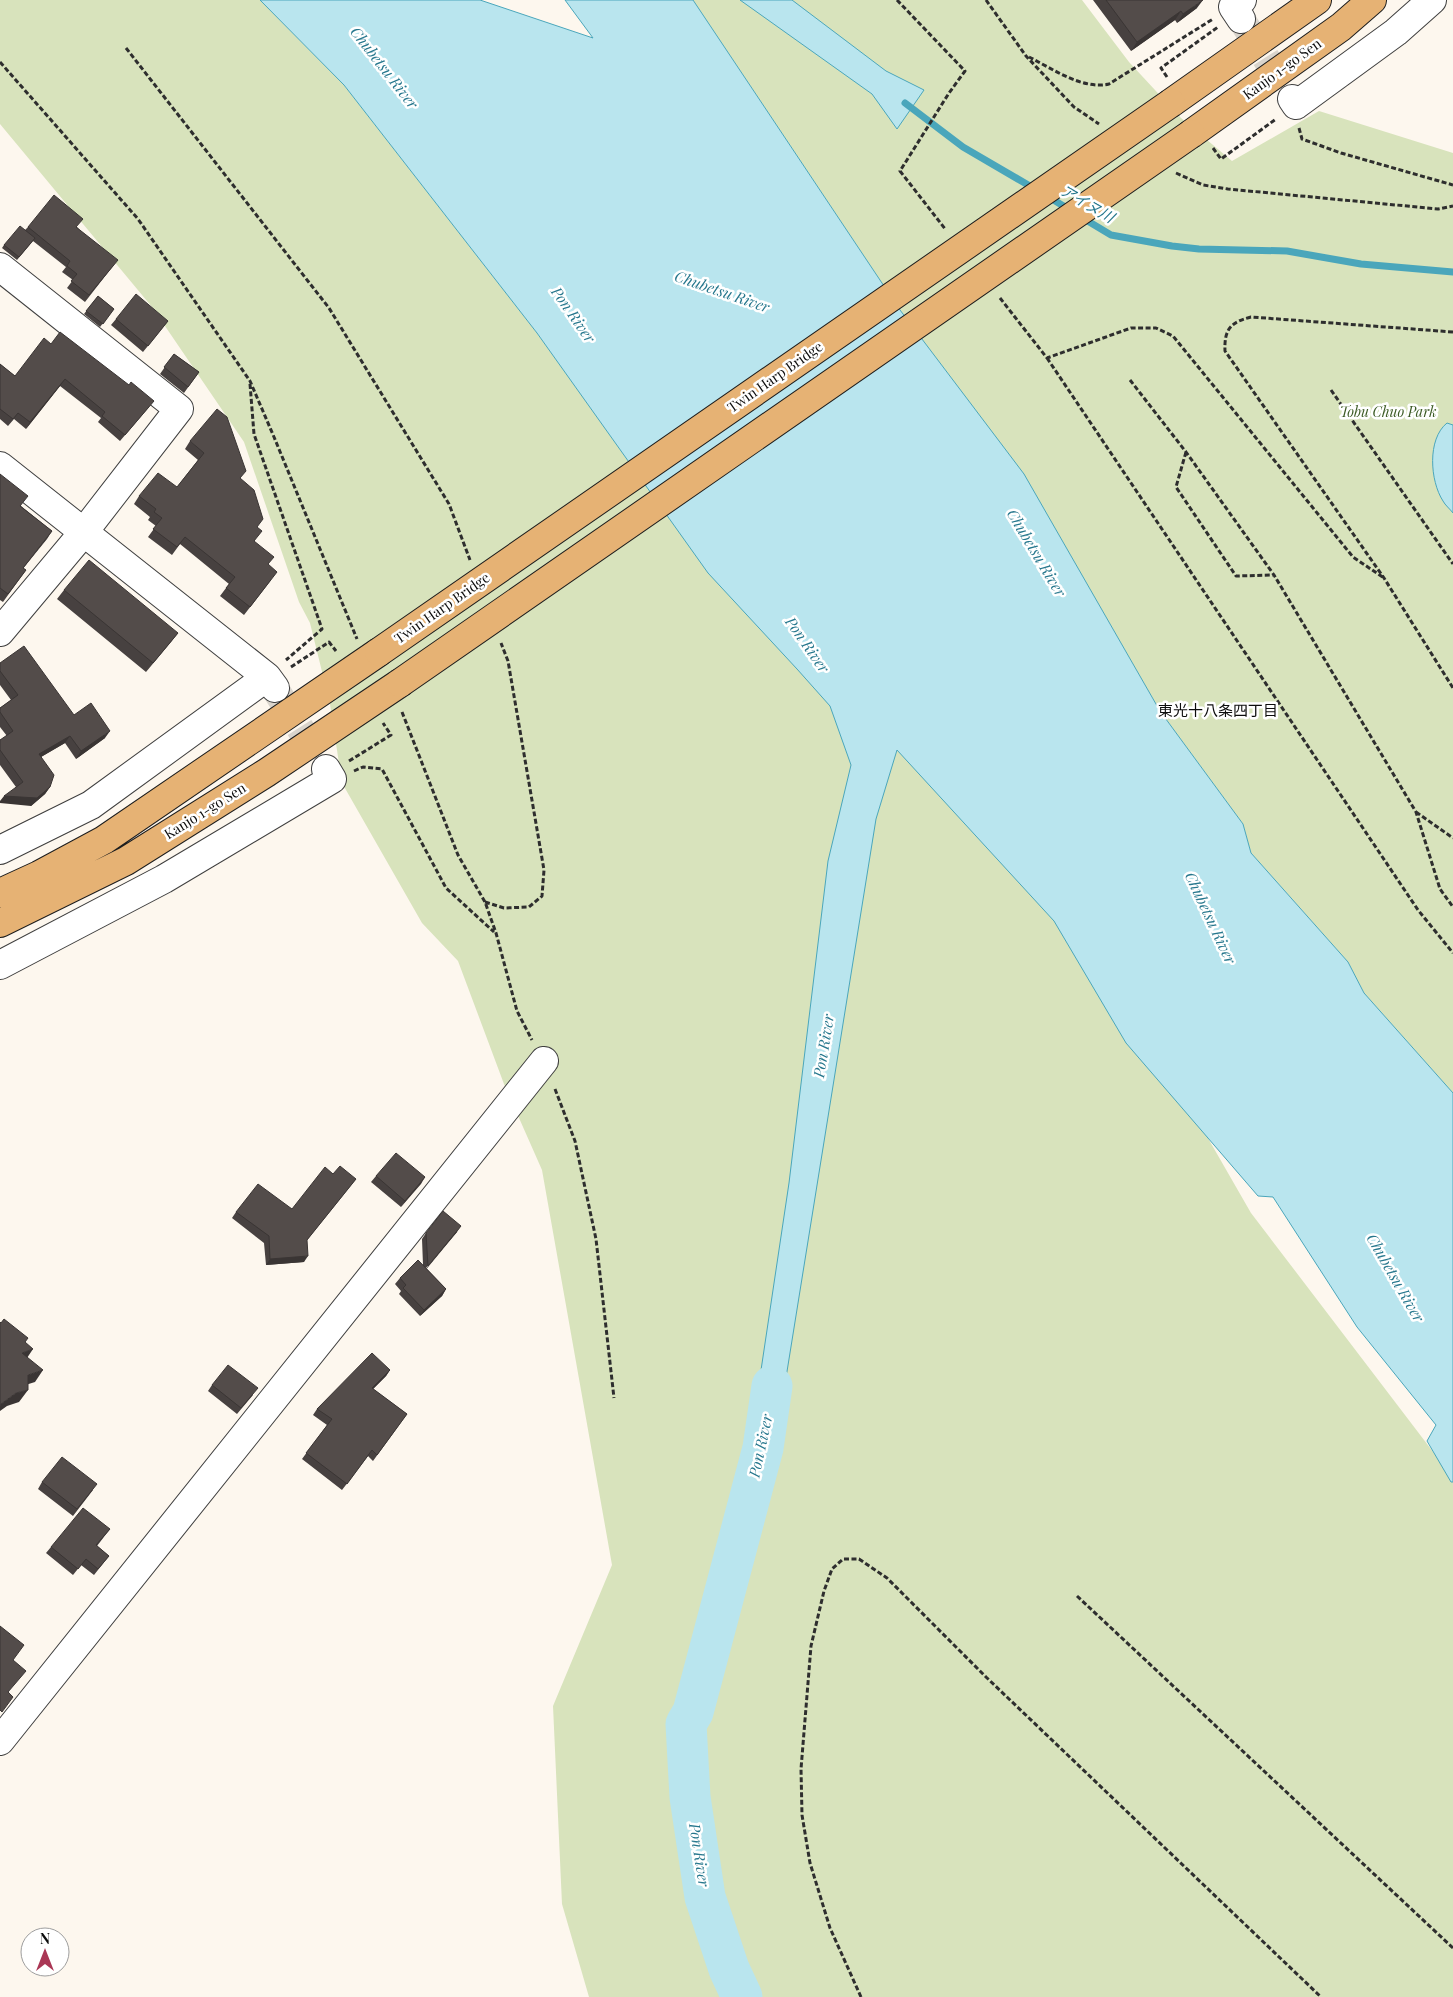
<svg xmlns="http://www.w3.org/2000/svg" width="1453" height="1997" viewBox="0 0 1453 1997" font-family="'Playfair Display','Noto Sans JP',serif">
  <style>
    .green { fill: #d8e3bc }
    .water { fill: #b9e5ee; stroke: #4aa6bb }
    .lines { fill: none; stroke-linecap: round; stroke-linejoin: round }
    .stream { stroke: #4aa6bb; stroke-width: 7 }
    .river { stroke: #b9e5ee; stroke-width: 41 }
    .street-tunnel { stroke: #d9d4cc; stroke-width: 28; stroke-dasharray: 28 14; stroke-linecap: butt }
    .street-casing { stroke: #3f3f3f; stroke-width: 30 }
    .primary-casing { stroke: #1d1d1d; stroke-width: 30 }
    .path { stroke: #2e2e2e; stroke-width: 3; stroke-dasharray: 5 2.5; stroke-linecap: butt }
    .street { stroke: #fff; stroke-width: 28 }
    .primary { stroke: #e6b274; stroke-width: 28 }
    .primary-bridge-casing { stroke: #1d1d1d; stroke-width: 30; stroke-linecap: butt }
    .primary-bridge { stroke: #e6b274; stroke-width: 28 }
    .wall { fill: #474140 }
    .shaded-wall { fill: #3a3534 }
    .building { fill: #534c4a; stroke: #3a3534 }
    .labels { text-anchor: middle; stroke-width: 5; stroke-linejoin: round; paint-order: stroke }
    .street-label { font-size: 14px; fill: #0c0c0c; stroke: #fff }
    .park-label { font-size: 14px; font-style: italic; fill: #3c5b25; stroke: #fff }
    .water-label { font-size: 15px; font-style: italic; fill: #26778d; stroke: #fff }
    .neighbourhood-label { font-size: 15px; fill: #0c0c0c; stroke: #fff }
  </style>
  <rect width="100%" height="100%" fill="#fdf7ee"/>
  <path class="green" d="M0,0H260L344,85L537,333L648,488L1040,846L1251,1213L1453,1478V1997H589L562,1904L553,1706L612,1565L542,1170L504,1084L458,961L422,923L342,783L330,704L310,623L299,602L244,442L152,307L0,124Z
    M693,0H1082L1129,62L1181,118L1232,161L1319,111L1453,153V1093L1364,993L1348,962L1251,853L1243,824L1160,711L1024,475L900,310Z"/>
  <path class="water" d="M260,0H480L593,38L565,0H693L900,310L1024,474L1160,711L1243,824L1251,853L1348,962L1364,993L1453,1093V1482H1451L1427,1441L1436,1425L1357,1327L1273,1197L1258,1196L1126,1043L1054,921L897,750L876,819L775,1446L751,1437L789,1183L828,861L851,765L830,706L797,669L708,573L537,333L344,85Z
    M740,0H792L886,71L924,90L897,129L872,94Z
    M1447,423L1453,425V513C1450,509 1445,505 1443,501C1430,481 1427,439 1447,423Z"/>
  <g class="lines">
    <path class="stream" d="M905,103L963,147L1035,189
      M1047,196L1070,210
      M1081,217L1111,235L1172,246L1199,249L1287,251L1361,264L1453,272"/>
    <path class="river" d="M742,1997L729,1969L705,1897L690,1797L686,1724L693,1712L763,1448L772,1386"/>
    <path class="street-tunnel" d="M1243,22L1292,99
      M277,692L326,769"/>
    <defs>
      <path id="street" d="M1241,19L1233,7L1242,0
        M1292,99L1296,105L1396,32L1432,0
        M0,267L179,409L83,533L0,632
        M0,466L267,677
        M0,850L91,805L267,677L275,688
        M0,965L164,879L332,779L326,769
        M0,1741L544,1061"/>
      <path id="primary" d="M1171,103L1317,0
        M1191,134L1341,27L1372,0
        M0,893L39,875L104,840L379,652
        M0,923L126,861L266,773L400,683"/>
    </defs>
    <use href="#street" class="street-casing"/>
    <use href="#primary" class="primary-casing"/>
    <path class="path" d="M897,0L965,71L949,93L900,171L946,230
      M986,0L1026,56L1074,107L1099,124
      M126,48L329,308L449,504L470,560
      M1029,57C1053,69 1082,90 1109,84L1213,19
      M0,62L138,219L250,381L274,437L357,639
      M1167,77L1161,68L1218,27
      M1299,128L1302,139L1341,153L1453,185
      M1213,148L1221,159L1276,119
      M1176,173L1203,185L1228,189L1438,209L1453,206
      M1000,298L1047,358L1131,328H1156L1173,336L1353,557L1384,578
      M1453,332L1251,317C1231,322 1224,329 1225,351L1384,578L1453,688
      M1047,358L1418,910L1453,953
      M1130,380L1186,452L1274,575L1416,812L1440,889L1453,907
      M250,384L254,434L322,629L286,660
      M1331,390L1453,564
      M1186,452L1176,487L1236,576L1274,575
      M291,667L329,642L336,651
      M402,712L458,855L485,902L496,933L517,1011L532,1040
      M349,761L391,735L383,723
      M354,771L363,767L382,769L446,888L494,932
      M1416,812L1453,838
      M485,902L504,908L529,907L542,896L544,870L508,661L501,643
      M555,1089L575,1141L596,1239L614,1398
      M1077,1596L1453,1948
      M861,1997L830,1928L810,1863L802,1815L801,1769L811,1646L824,1591L832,1569L843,1559H859L887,1578L986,1677L1321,1997"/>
    <use href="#street" class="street"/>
    <use href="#primary" class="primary"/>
    <defs>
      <path id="primary-bridge" d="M379,652L1171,103
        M400,683L1191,134"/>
    </defs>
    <use href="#primary-bridge" class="primary-bridge-casing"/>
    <use href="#primary-bridge" class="primary-bridge"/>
  </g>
  <path class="wall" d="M1093,0H1142L1197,8L1177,23L1175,20L1131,51Z
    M28,227H77L113,266L85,302L67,288L73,280L62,272L66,267L33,241L17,260L2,248L4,245L25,230Z
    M98,296L114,309L100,327L84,314Z
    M116,319L168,321L143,352L111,325Z
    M51,344L149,407L120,441L98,422L101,418L60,386L26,429L14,419L8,426L0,419V364L15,376Z
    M174,354L199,372L184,393L160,374Z
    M190,441L240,478L257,527L254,542L268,565L271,580L244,615L220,596L229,584L180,544L172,555L148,537L156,526L148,520L150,517L134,504L139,496L177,487L198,460L185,449Z
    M0,474L21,506L52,531L23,568L26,570L3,602L0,600Z
    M64,590L178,633L171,642L146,672L57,599Z
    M0,663L105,738L76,759L65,743L41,757L50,787L45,794L31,806L16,787L0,765V740L7,736L0,727V708L11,700L0,685Z
    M333,1174L356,1179L307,1240L304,1262L266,1265L264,1243L232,1218L236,1212L292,1209Z
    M376,1176L425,1177L401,1207L371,1182Z
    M457,1232L426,1268L446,1289L442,1296L420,1316L399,1294L401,1291L395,1284L400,1278L423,1265L422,1239L426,1233Z
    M390,1370L386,1376L373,1389L407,1414L373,1461L368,1456L342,1490L302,1459L327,1425L313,1415L317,1409Z
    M212,1385L253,1395L237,1414L208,1391Z
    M42,1482L93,1490L73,1516L38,1489Z
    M110,1529L97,1546L109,1556L94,1575L81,1565L73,1575L46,1553L51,1547Z"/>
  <path class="shaded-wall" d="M1203,0L1197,8L1177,23L1183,14Z
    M1181,11L1175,20L1131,51L1137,42Z
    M65,379L60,386L26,429L30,422Z
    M52,531L47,539L17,576L23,568Z
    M110,731L105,738L76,759L81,751Z
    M70,736L65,743L34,761L39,754Z
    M50,787L45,794L31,806L0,803V801L4,796Z
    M425,1177L421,1184L401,1207L405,1201Z
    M461,1226L457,1232L424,1272L428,1266Z
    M308,1256L304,1262L266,1265L270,1259Z
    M446,1289L442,1296L420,1316L424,1310Z
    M33,1349L25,1361L22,1353Z
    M43,1370L35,1382L19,1387L28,1375Z
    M390,1370L386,1376L368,1394L372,1388Z
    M28,1390L19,1402L7,1406L0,1411V1406L1,1404L16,1393Z"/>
  <path class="building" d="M1106,0H1203L1183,14L1181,11L1137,42Z
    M54,195L83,219L76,227L118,260L89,295L71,281L77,274L67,266L70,261L28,227Z
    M20,226L35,238L19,257L4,245Z
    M136,294L168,321L148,346L116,319Z
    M98,296L114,309L103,324L86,311Z
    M60,332L129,385L131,382L154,401L125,435L102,416L105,412L65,379L30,422L18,413L13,419L0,409V364L15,376L44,338L51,344Z
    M174,354L199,372L188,387L164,367Z
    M217,409L227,417L246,471L240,478L254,490L263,519L257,527L262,531L254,541L274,557L268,564L277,572L250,607L226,588L235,577L185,537L177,547L153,529L162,518L154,512L156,509L139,496L158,473L177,487L204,453L190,441Z
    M0,474L28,496L20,506L52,531L23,568L26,570L8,594L0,588Z
    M89,560L178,633L153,663L64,590Z
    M24,646L74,715L91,703L110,731L81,751L70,736L39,754L54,775L50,787L37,798L4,796L23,782L0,750V740L13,731L0,712V708L18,695L0,671V663Z
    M396,1153L425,1177L405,1201L376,1176Z
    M340,1166L356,1179L307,1240L308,1256L270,1259L269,1236L236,1212L258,1184L292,1209L325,1167L333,1174Z
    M443,1211L461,1226L428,1266L426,1233Z
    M418,1260L446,1289L424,1310L403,1288L406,1285L400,1278Z
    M4,1319L28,1338L25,1342L33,1349L22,1353L43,1370L28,1375V1390L16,1393L1,1404L0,1406V1322L1,1323Z
    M372,1353L390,1370L372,1388L407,1414L377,1455L372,1450L347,1484L306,1453L332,1419L317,1409Z
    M228,1365L258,1388L241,1408L212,1385Z
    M62,1457L97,1484L77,1509L42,1482Z
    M83,1508L110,1529L96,1545L109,1556L98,1569L86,1559L78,1569L51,1547Z
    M0,1626L24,1645L13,1660L26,1671L8,1692L13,1697L2,1712L0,1710Z"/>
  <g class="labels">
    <g class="street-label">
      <text transform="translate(1282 69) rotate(-36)" y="5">Kanjo 1-go Sen</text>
      <text transform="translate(775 377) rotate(-35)" y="5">Twin Harp Bridge</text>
      <text transform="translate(442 608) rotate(-35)" y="5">Twin Harp Bridge</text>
      <text transform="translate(205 811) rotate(-32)" y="5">Kanjo 1-go Sen</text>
    </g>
    <g class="park-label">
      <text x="1388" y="417">Tobu Chuo Park</text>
    </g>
    <g class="water-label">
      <text transform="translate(384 68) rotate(52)" y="5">Chubetsu River</text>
      <text transform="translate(1087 204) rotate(30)" y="5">アイヌ川</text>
      <text transform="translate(722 292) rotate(19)" y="5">Chubetsu River</text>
      <text transform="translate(573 315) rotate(55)" y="5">Pon River</text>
      <text transform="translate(1036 553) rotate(59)" y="5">Chubetsu River</text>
      <text transform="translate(807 645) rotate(55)" y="5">Pon River</text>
      <text transform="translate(1210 918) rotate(65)" y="5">Chubetsu River</text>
      <text transform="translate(824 1046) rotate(-81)" y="5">Pon River</text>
      <text transform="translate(1395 1278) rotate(60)" y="5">Chubetsu River</text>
      <text transform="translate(761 1446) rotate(-78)" y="5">Pon River</text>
      <text transform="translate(699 1855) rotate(81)" y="5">Pon River</text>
    </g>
    <g class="neighbourhood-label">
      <text x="1218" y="716">東光十八条四丁目</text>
    </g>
  </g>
  <g transform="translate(45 1952)"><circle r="24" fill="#ffffff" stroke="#9e9e9e"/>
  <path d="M0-4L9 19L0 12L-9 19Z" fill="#aa3755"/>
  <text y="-8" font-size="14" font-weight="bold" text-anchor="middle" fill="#0c0c0c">N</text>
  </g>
</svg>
